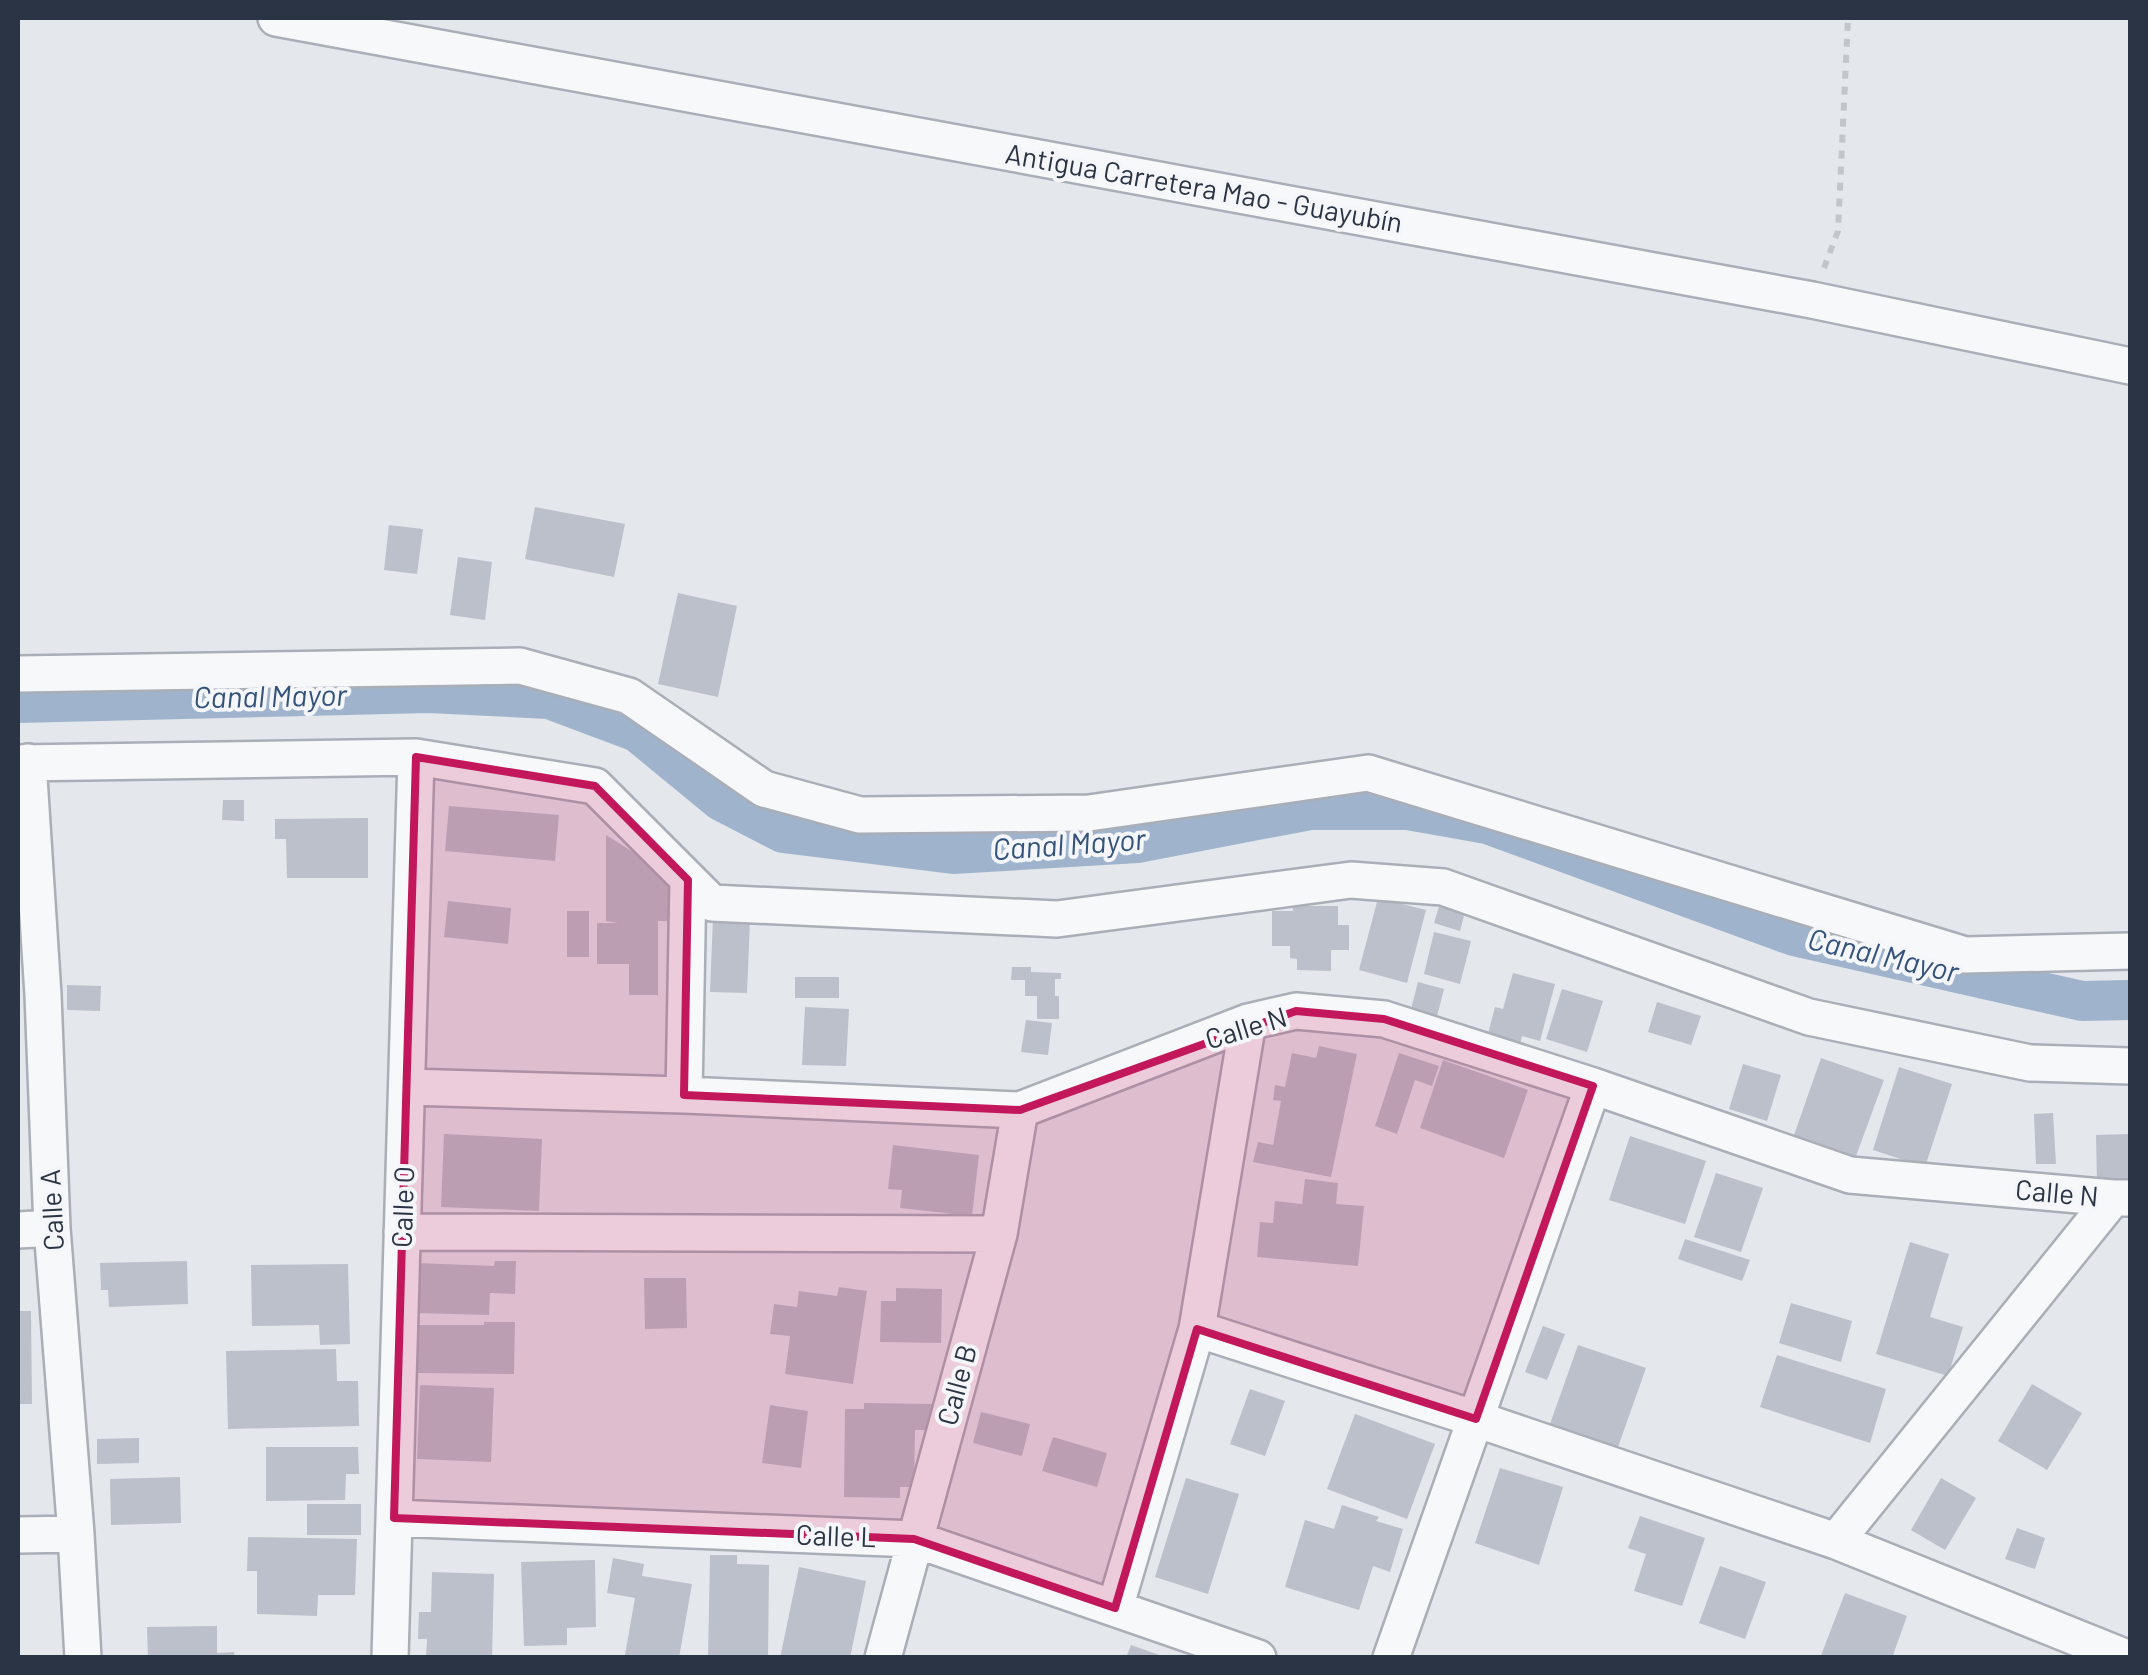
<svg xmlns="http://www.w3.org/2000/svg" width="2148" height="1675" viewBox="0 0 2148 1675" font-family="Barlow,sans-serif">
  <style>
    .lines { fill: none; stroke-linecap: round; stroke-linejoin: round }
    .canal { stroke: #9fb4cc; stroke-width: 40 }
    .building { fill: #bbc0ca }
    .street-casing { stroke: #a9aeb7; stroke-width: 40 }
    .path { stroke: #c2c5cb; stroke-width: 6; stroke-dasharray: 8 8; stroke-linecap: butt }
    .street { stroke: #f7f8fa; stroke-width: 35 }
    .marked { fill: #c2185b; fill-opacity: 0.2; stroke: #c2185b; stroke-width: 8; stroke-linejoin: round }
    .labels { text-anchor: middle; stroke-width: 8; stroke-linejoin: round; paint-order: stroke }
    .street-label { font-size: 28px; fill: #2b3445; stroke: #f4f6f9 }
    .water-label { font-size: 30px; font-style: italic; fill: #34527a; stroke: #f4f6f9 }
  </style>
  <rect width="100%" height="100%" fill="#e4e7ec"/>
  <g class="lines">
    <path class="canal" d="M18,703L429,693L549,699L637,732L721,801L783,833L953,854L1137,843L1310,810H1408L1487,824L1794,936L2082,1001L2130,1000"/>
  </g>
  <path class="building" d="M535,507L625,524L614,577L525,559Z
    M389,525L423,529L417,574L384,570Z
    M458,557L492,562L485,620L450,615Z
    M678,593L737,606L718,697L658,684Z
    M223,800H244V821L222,820Z
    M449,806L559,815L555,861L445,851Z
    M368,818V878H287L286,839H275V819Z
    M606,835L673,877L674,921H658V995H629V964H597V923H618L606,921Z
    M1378,898L1426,910L1407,983L1359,970Z
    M1441,900L1466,908L1460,931L1434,923Z
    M448,901L511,908L508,944L444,937Z
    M1293,906H1338V925H1349V950H1331V971L1297,970V959L1290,958V946H1272V911H1293Z
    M567,911H589V957H567Z
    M713,918L750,920L747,993L710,992Z
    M1434,932L1471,941L1460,984L1424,974Z
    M1012,967H1031V972L1061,973V979H1055V996H1059V1019H1037V996H1025V980H1011Z
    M1513,973L1555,984L1540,1041L1522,1036L1518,1053L1485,1045L1495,1007L1503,1009Z
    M795,977H839V998H795Z
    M1418,982L1444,989L1436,1020L1410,1013Z
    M67,985L101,986L100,1011L67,1010Z
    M1562,989L1603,1001L1587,1052L1546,1039Z
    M1657,1002L1701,1016L1691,1045L1648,1032Z
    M805,1007L849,1009L846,1066L802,1065Z
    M1026,1020L1052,1023L1048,1055L1021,1052Z
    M1319,1046L1357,1054L1331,1177L1253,1162L1258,1142L1273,1145L1281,1101L1273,1100L1275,1085L1285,1087L1292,1053L1316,1058Z
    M1399,1053L1439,1066L1432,1086L1415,1080L1397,1134L1375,1126Z
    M1821,1058L1884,1080L1856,1156L1794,1135Z
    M1443,1060L1528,1090L1504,1158L1420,1128Z
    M1743,1064L1781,1075L1767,1121L1729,1109Z
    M1899,1067L1952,1084L1925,1167L1873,1150Z
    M2053,1113L2056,1164H2036L2034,1114Z
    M444,1134L542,1139L539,1211L441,1207Z
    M2130,1134V1181L2097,1182L2096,1135Z
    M1630,1136L1706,1161L1685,1224L1609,1200Z
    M893,1145L979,1155L972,1216L900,1208L902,1190L888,1189Z
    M1716,1173L1763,1188L1741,1252L1694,1237Z
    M1305,1179L1338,1183L1336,1204L1364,1206L1358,1266L1257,1257L1260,1222L1273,1223L1275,1201L1302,1204Z
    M1685,1239L1750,1260L1742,1281L1678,1259Z
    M1910,1242L1949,1254L1930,1317L1963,1327L1948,1376L1876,1354Z
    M187,1261L188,1304L109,1307L108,1290H101L100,1263Z
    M495,1261H516L515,1294L490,1293L489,1315L415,1313L417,1263L494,1266Z
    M348,1264L350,1344L320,1345L319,1325L252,1326L251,1265Z
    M644,1278H686L687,1328L645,1329Z
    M839,1287L867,1291L853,1384L785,1374L790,1336L770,1334L774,1304L797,1307L799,1291L837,1296Z
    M896,1288L942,1289L941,1343L880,1342L881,1301H896Z
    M1791,1303L1852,1321L1841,1362L1779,1343Z
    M18,1311H31L32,1404H18Z
    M484,1322H515L514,1374L415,1373V1325H484Z
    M1543,1326L1565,1334L1547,1380L1525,1372Z
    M1578,1345L1646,1368L1618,1447L1550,1424Z
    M336,1349L337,1381H358L359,1426L228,1429L226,1351Z
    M1777,1355L1886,1389L1870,1443L1760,1407Z
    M2032,1384L2082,1413L2047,1470L1998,1441Z
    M420,1385L494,1388L491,1462L417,1459Z
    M1250,1389L1285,1401L1265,1456L1230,1444Z
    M864,1403L935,1404V1430H915L914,1487H900V1498L844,1497L845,1409H864Z
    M770,1405L808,1411L801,1468L762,1463Z
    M981,1412L1030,1424L1022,1456L973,1443Z
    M1355,1414L1435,1444L1407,1519L1327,1489Z
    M1053,1437L1107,1453L1097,1487L1042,1471Z
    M139,1438V1463L97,1464V1439Z
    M266,1447H358L359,1474H346L345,1500L266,1501Z
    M1500,1468L1563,1487L1539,1565L1475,1543Z
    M180,1477L181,1523L111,1525L110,1479Z
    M1186,1478L1239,1494L1208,1594L1155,1577Z
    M1941,1478L1976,1498L1945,1550L1911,1530Z
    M307,1504H361V1535H307Z
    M1342,1505L1379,1517L1376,1521L1403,1529L1390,1572L1373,1566L1359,1610L1285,1587L1305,1520L1334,1529Z
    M1640,1516L1705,1538L1682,1606L1634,1591L1646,1554L1628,1548Z
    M2017,1528L2045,1538L2035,1569L2005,1559Z
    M248,1537L357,1539L355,1595H318L317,1616L257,1614V1571H247Z
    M710,1555H737V1564L769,1565L768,1658H708Z
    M613,1558L644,1564L642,1576L692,1584L679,1658H639L625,1655L635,1598L607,1593Z
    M595,1560L596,1627L567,1628V1645L524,1646L521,1562Z
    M1720,1566L1766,1582L1745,1639L1699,1623Z
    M799,1567L866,1581L850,1658H780Z
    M432,1572L494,1574L492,1658H426L427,1639H418L419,1612H431Z
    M1845,1593L1907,1616L1892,1658H1820Z
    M217,1626V1653L234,1652L235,1658H148L147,1627Z
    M1131,1645L1165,1657V1658H1126Z"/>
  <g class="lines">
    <defs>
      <path id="street" d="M276,18L1812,300L2130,366
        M18,674L520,666L629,696L764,789L860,815L1089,813L1368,773L1965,955L2130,951
        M28,762L43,995L52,1228L76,1534L83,1658
        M18,763L416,757L595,786L712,903L1057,919L1351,880L1443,887L1809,1017L2030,1063L2130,1066
        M408,1087L684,1095L1020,1110L1248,1022L1296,1011L1384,1019L1593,1086L1850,1175L2113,1198H2130
        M684,1095L688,880
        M18,1230L52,1228
        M402,1232L999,1234
        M1197,1329L1476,1419L1836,1541L2127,1658
        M394,1518L914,1539L1258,1658
        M18,1535L76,1534
        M1836,1541L2113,1198
        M1115,1608L1197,1329L1248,1022
        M390,1658L416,757
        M883,1658L999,1234L1020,1110
        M1391,1658L1593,1086"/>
    </defs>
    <use href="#street" class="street-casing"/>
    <path class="path" d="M1824,268L1838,231L1848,18"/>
    <use href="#street" class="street"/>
  </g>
  <path class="marked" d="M416,757L595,786L688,880L684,1095L1020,1110L1296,1011L1384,1019L1593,1086L1476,1419L1197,1329L1115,1608L914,1539L394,1518Z"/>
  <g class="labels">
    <g class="street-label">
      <text transform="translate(1204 188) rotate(10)" y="10">Antigua Carretera Mao - Guayubín</text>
      <text transform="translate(1246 1028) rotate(-17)" y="10">Calle N</text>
      <text transform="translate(2057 1193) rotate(5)" y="10">Calle N</text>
      <text transform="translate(403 1207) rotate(-88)" y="10">Calle O</text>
      <text transform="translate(52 1210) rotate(-93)" y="10">Calle A</text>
      <text transform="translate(957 1385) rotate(-75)" y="10">Calle B</text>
      <text transform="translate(836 1536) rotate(2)" y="10">Calle L</text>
    </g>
    <g class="water-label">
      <text transform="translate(270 697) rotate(-1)" y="10">Canal Mayor</text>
      <text transform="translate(1069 845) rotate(-4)" y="10">Canal Mayor</text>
      <text transform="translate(1883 956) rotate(13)" y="10">Canal Mayor</text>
    </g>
  </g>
  <rect width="2148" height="1675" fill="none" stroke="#2b3445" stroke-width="40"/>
</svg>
